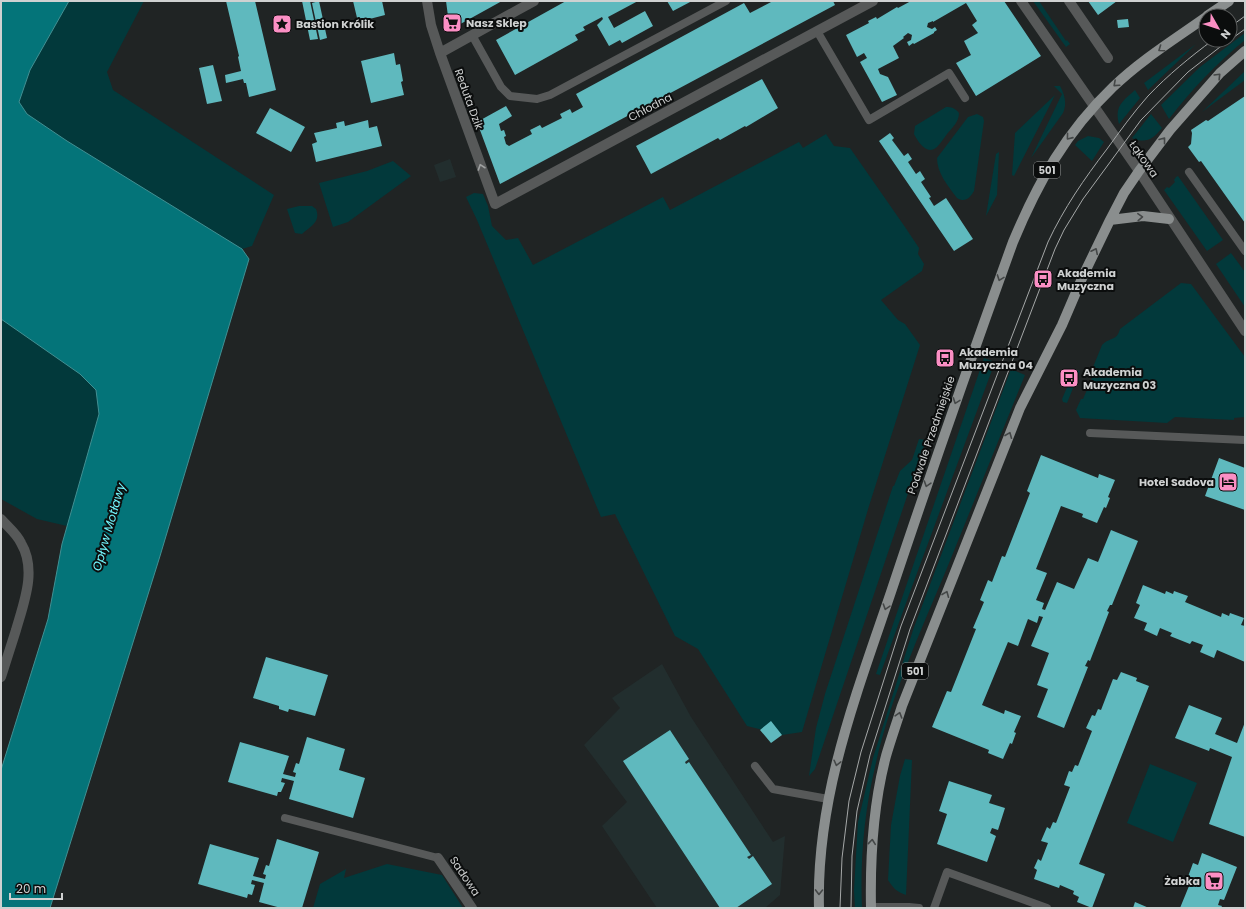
<svg xmlns="http://www.w3.org/2000/svg" width="1246" height="909" viewBox="0 0 1246 909" font-family="Poppins,sans-serif">
  <style>
    .built { fill: #222e2e }
    .green { fill: #02393b }
    .water { fill: #047479; stroke: #419093 }
    .building { fill: #5fb9be }
    .lines { fill: none; stroke-linecap: round; stroke-linejoin: round }
    .service { stroke: #575959; stroke-width: 8 }
    .minor { stroke: #575959; stroke-width: 10 }
    .tertiary { stroke: #575959; stroke-width: 10 }
    .primary { stroke: #8a8e8e; stroke-width: 10 }
    .tram { stroke: #a5a8a8; stroke-width: 1 }
    .oneway { stroke: #444747 }
    .oneway2 { stroke: #9fa1a1 }
    .labels { text-anchor: middle; stroke-width: 4; stroke-linejoin: round; paint-order: stroke }
    .shield { fill: #0b0d0d; stroke: #949696; stroke-width: 1 }
    .shield-label { font-size: 10px; font-weight: bold; fill: #cfd1d1 }
    .poi-label { font-size: 11px; font-weight: bold; fill: #cfd1d1; stroke: #0b0d0d; text-anchor: start }
    .street-label { font-size: 11px; fill: #cfd1d1; stroke: #0b0d0d }
    .water-label { font-size: 12px; font-style: italic; fill: #72f6fd; stroke: #0b0d0d }
  </style>
  <rect width="100%" height="100%" fill="#202424"/>
  <path class="built" d="M450,159L456,177L440,182L434,165Z
    M662,664L691,717L773,842L785,836L780,895L765,908H657L602,826L627,802L584,745L620,708L612,698Z"/>
  <path class="green" d="M69,1H144L107,72L113,90L274,195L252,246L242,249L232,243L67,141L27,114L19,102L30,70Z
    M1033,1H1039L1066,41L1067,40L1070,44L1066,47Z
    M1245,33V40C1217,63 1191,90 1169,119L1161,105L1200,67Z
    M1196,44L1148,90L1144,83Z
    M1245,71V80L1202,112Z
    M1054,86H1060C1065,95 1067,104 1063,113L1031,158L1062,94Z
    M1135,90L1140,98L1119,124C1114,106 1123,101 1135,90Z
    M1055,95L1014,176L1012,175L1015,133Z
    M946,107C952,107 955,108 959,113C959,122 952,128 947,134C944,138 941,143 937,147C927,156 918,142 914,134L915,126Z
    M977,114L983,117L984,121L974,191C970,198 965,203 957,198C948,186 937,173 937,158L968,117Z
    M1151,114L1162,128C1153,139 1146,144 1132,138Z
    M826,134L834,146L850,148L905,227L919,248L918,254L924,264L922,271L881,300L898,320L905,324L920,345L869,506L802,732L782,735L747,726L698,649L675,636L615,514L601,517L477,220L466,197L474,193L483,194L488,206L492,226L506,240L518,238L533,265L663,197L670,210L799,142L803,148Z
    M1088,136L1099,138L1104,142L1092,161L1075,145L1078,141Z
    M999,152L997,195L986,216L996,154Z
    M393,161L411,176L348,222L333,227L319,183L367,171Z
    M1178,176L1223,240L1207,251L1164,190L1167,187L1169,188L1175,182L1174,180L1176,177Z
    M299,206H312L316,209C321,222 311,226 302,234L295,233L287,209Z
    M1231,253L1245,272V307L1216,264Z
    M1181,283L1191,284L1245,357V417L1234,418V420L1175,417L1167,423L1080,418L1076,410L1081,399H1083L1092,378L1089,377L1102,345C1110,337 1117,341 1120,329Z
    M1,319L80,374L96,390L99,414L67,526L37,519L1,499Z
    M984,358L995,362L910,592L880,675L876,674Z
    M1011,369L1025,375C999,439 973,504 947,568C920,633 890,698 875,767C864,813 860,861 862,908H855L854,890L858,822L873,758L913,630Z
    M1075,369L1080,371L1067,403L1063,402L1062,399Z
    M919,439L926,440L815,769L809,776L816,728L825,694L893,486H894L900,471L912,460Z
    M905,759L912,760L906,895C897,892 893,888 888,880L891,825L900,776Z
    M1150,764L1197,783L1173,842L1127,823Z
    M387,864L442,875L463,908H313L320,884L346,869L344,878Z"/>
  <path class="water" d="M1,1H69L30,70L19,102L27,114L67,141L242,249L249,259L160,556L50,908H1V770L48,619L62,544L99,414L96,390L80,374L1,319Z"/>
  <path class="building" d="M226,1H255L276,90L249,97L246,83H244L243,79L226,83L225,75L241,71L238,57L239,56Z
    M302,1H310L318,39L310,40Z
    M319,1L327,38L320,40L313,8L319,7L313,8L312,3Z
    M353,1H382L385,15L358,22Z
    M446,1H502L455,27L449,24Z
    M566,1H638L608,17L614,28L645,11L653,26L622,43L620,40L609,46L597,25L603,19L602,17L583,27L585,30L575,35L578,40L515,75L496,40Z
    M667,1H692L673,11Z
    M773,1H833L835,5L500,184L477,122L506,106L512,116L499,124L501,131L504,130L506,136L504,137L506,144L509,146L532,134L530,130L540,125L542,128L562,118L560,114L570,109L572,113L583,107L576,94L744,3L750,13Z
    M911,1H1004L1041,56L976,96L956,63L971,55L964,41L978,33L972,25L977,21L966,3L933,22V21L928,23L927,27L932,29L935,27L937,30L934,32V33L914,44L913,43L909,46L907,42L911,40L912,35L908,33L903,37L904,38L893,46L899,58L878,69L880,74L888,77L897,95L882,102L860,62L867,58L864,53L857,57L846,35L869,23L868,21L876,17L877,19L897,7L898,8Z
    M1088,1H1117L1098,15Z
    M1128,19L1129,27L1118,28L1117,20Z
    M394,53L396,65L400,64L403,81L401,82L404,95L371,103L361,61Z
    M213,65L222,101L207,104L199,68Z
    M762,79L778,108L746,127L745,126L720,140L718,138L651,174L636,146Z
    M1245,96V223L1201,161L1199,162L1188,147L1191,144L1192,133L1191,130L1206,120L1208,121Z
    M270,108L305,127L291,152L256,133Z
    M368,120L369,128L377,126L382,146L316,162L312,144L317,142L314,133L337,128L336,123L344,121L345,126Z
    M890,133L894,138L892,140L904,156L908,153L912,159L908,162L916,174L920,171L925,179L921,182L931,197L929,198L934,206L946,198L973,239L954,251L879,141Z
    M1041,455L1098,478L1099,474L1115,480L1108,497L1110,498L1106,508L1104,507L1097,523L1082,517L1083,514L1061,506L1036,569L1047,573L1036,600L1044,603L1042,609L1045,610L1057,582L1074,589L1088,558L1098,562L1111,530L1138,541L1112,605H1110L1107,611L1109,612L1090,661L1088,660L1085,666L1088,667L1064,728L1037,717L1048,689L1037,685L1049,653L1031,646L1043,617L1039,616L1037,623L1028,619L1018,646L1008,642L982,705L1004,714L1005,710L1021,716L1014,732L1016,733L1012,744L1010,743L1003,759L988,753L989,750L932,727L947,691L951,692L976,629L973,628L984,602L980,600L988,580L992,582L1002,556L1005,557L1030,493L1027,491Z
    M1219,458L1245,468V510L1205,496Z
    M1143,585L1165,594L1166,591L1173,594L1174,591L1188,596L1185,602L1221,617L1222,613L1229,616L1230,613L1244,618L1241,625L1245,626V662L1217,650L1214,658L1200,652L1203,645L1192,641L1190,644L1170,636L1172,633L1160,628L1157,636L1144,630L1147,623L1134,618L1140,605L1136,603Z
    M266,657L328,675L315,716L289,709L288,712L279,709V706L253,698Z
    M1121,672L1137,678L1136,681L1149,686L1079,864L1105,874L1092,908L1077,902L1079,897L1073,894L1074,891L1060,885L1059,888L1034,879L1037,870L1034,868L1038,859L1041,861L1048,843L1041,841L1047,827L1050,829L1053,822L1056,823L1070,787L1064,785L1069,771L1072,772L1075,765L1078,766L1092,731L1086,728L1092,715L1095,716L1098,709L1101,710L1113,679L1117,680Z
    M1189,705L1222,718L1215,734L1237,743L1245,722V837L1209,824L1232,757L1210,748L1209,751L1175,738Z
    M771,721L782,735L771,743L760,730Z
    M670,730L689,759L685,762L686,764L689,762L751,855L747,857L749,859L753,856L772,884L736,908H720L623,761Z
    M307,737L345,749L339,770L365,778L353,818L289,799L294,781L282,778L281,782L285,783L281,792H278L277,796L228,782L240,742L289,756L283,774L295,777L296,773L293,772L296,763L299,764Z
    M949,781L992,795L989,803L1005,808L998,830L992,828L990,833L996,836L987,862L937,844L947,814L939,811Z
    M277,839L319,852L302,908H281L259,902L264,883L252,880L251,884L255,885L252,895L248,894L247,898L198,884L210,844L259,858L253,876L265,879L266,875L263,874L266,865L269,866Z
    M1202,853L1237,867L1224,900L1220,899L1218,905L1222,906L1221,908H1180L1189,886L1185,885L1193,863L1198,865Z
    M1135,902L1149,908H1133Z"/>
  <g class="lines">
    <path class="service" d="M817,31L869,120L949,73L965,98
      M472,35L501,87L510,96L537,99L550,95L726,1
      M1189,172L1245,251
      M1090,433L1245,440
      M755,766L773,789L828,799
      M285,818L438,858
      M871,907H909L919,908
      M934,908L947,872L1047,908"/>
    <path class="minor" d="M427,1L431,25L440,53L495,204L873,1
      M1069,1L1108,58
      M440,53L534,1
      M1139,171L1245,331
      M438,858L472,908"/>
    <path class="tertiary" d="M1021,1L1139,171
      M1,519C8,527 17,534 21,543C37,570 24,602 16,630C11,646 6,661 1,677"/>
    <path class="primary" d="M1207,16L1229,1
      M1110,220L1143,216L1169,219
      M819,908C816,797 856,695 891,592C930,475 971,358 1013,242C1038,182 1066,132 1113,87C1141,60 1175,39 1206,17
      M871,908C870,857 873,805 886,756C891,739 897,722 902,706L1020,408L1062,325L1083,276L1110,220L1124,193L1139,171L1170,130L1220,73L1245,51"/>
    <path class="tram" d="M1230,27L1245,16
      M1230,40L1245,29
      M840,908L842,858L849,801L861,752L901,626L1048,242C1064,208 1084,179 1107,149C1120,131 1133,113 1148,96C1168,75 1190,57 1213,40
      M851,908L852,856L857,811L870,755L910,629L1055,249L1064,230L1083,199L1141,120L1188,72L1229,40"/>
  </g>
  <defs><path id="oneway-chevron" d="M-2-3.5L2.5 0L-2 3.5" fill="none" stroke-width="1.6" stroke-linecap="round" stroke-linejoin="round"/></defs>
  <g class="oneway">
    <use href="#oneway-chevron" transform="translate(1161 49) rotate(145)"/>
    <use href="#oneway-chevron" transform="translate(1218 76) rotate(-46)"/>
    <use href="#oneway-chevron" transform="translate(1116 84) rotate(138)"/>
    <use href="#oneway-chevron" transform="translate(1069 137) rotate(129)"/>
    <use href="#oneway-chevron" transform="translate(1163 140) rotate(-52)"/>
    <use href="#oneway-chevron" transform="translate(1140 217) rotate(-3)"/>
    <use href="#oneway-chevron" transform="translate(1095 251) rotate(-64)"/>
    <use href="#oneway-chevron" transform="translate(1000 278) rotate(110)"/>
    <use href="#oneway-chevron" transform="translate(956 401) rotate(110)"/>
    <use href="#oneway-chevron" transform="translate(1009 435) rotate(-68)"/>
    <use href="#oneway-chevron" transform="translate(927 484) rotate(108)"/>
    <use href="#oneway-chevron" transform="translate(946 594) rotate(-68)"/>
    <use href="#oneway-chevron" transform="translate(886 607) rotate(108)"/>
    <use href="#oneway-chevron" transform="translate(899 715) rotate(-73)"/>
    <use href="#oneway-chevron" transform="translate(837 763) rotate(104)"/>
    <use href="#oneway-chevron" transform="translate(872 842) rotate(-84)"/>
    <use href="#oneway-chevron" transform="translate(819 892) rotate(91)"/>
  </g>
  <use class="oneway2" href="#oneway-chevron" transform="translate(481 167) rotate(-109)"/>
  <defs>
    <symbol id="supermarket-square" viewBox="-11 -11 22 22"><rect x="-9" y="-9" width="18" height="18" rx="4" fill="#fb8fc4" stroke="#0b0d0d"/><path d="M-6-5.5h2.5l.6 2H6L4.5 2H-2.5L-4.4-4H-6ZM-1.5 3.2a1.3 1.3 0 1 0 .1 0ZM3 3.2a1.3 1.3 0 1 0 .1 0Z" fill="#111"/></symbol>
    <symbol id="sight-square" viewBox="-11 -11 22 22"><rect x="-9" y="-9" width="18" height="18" rx="4" fill="#fb8fc4" stroke="#0b0d0d"/><path d="M0-6L1.8-2.2L6-1.7L2.9 1.2L3.7 5.4L0 3.3L-3.7 5.4L-2.9 1.2L-6-1.7L-1.8-2.2Z" fill="#111"/></symbol>
    <symbol id="bus-square" viewBox="-11 -11 22 22"><rect x="-9" y="-9" width="18" height="18" rx="4" fill="#fb8fc4" stroke="#0b0d0d"/><path d="M-5-6H5V4H4V6H2V4H-2V6H-4V4H-5ZM-3.5-4V0h7V-4ZM-3.5 1.2v1.5H-2V1.2ZM2 1.2v1.5H3.5V1.2Z" fill="#111"/></symbol>
    <symbol id="hotel-square" viewBox="-11 -11 22 22"><rect x="-9" y="-9" width="18" height="18" rx="4" fill="#fb8fc4" stroke="#0b0d0d"/><path d="M-6-4.5h1.5V1H6V5H4.5V3h-9V5H-6ZM-4 0a1.8 1.8 0 1 1 3.6 0ZM.5 0V-2.5h3Q6-2.5 6 0Z" fill="#111"/></symbol>
  </defs>
  <g fill-rule="evenodd">
    <use href="#supermarket-square" x="441" y="12" width="22" height="22"/>
    <use href="#sight-square" x="271" y="13" width="22" height="22"/>
    <use href="#bus-square" x="1032" y="268" width="22" height="22"/>
    <use href="#bus-square" x="934" y="347" width="22" height="22"/>
    <use href="#bus-square" x="1058" y="367" width="22" height="22"/>
    <use href="#hotel-square" x="1217" y="471" width="22" height="22"/>
    <use href="#supermarket-square" x="1203" y="870" width="22" height="22"/>
  </g>
  <g class="labels">
    <g class="shield">
      <rect x="1034" y="162" width="26" height="16" rx="3"/>
      <rect x="902" y="663" width="26" height="16" rx="3"/>
    </g>
    <g class="shield-label">
      <text x="1047" y="174">501</text>
      <text x="915" y="675">501</text>
    </g>
    <g class="poi-label">
      <text x="466" y="27">Nasz Sklep</text>
      <text x="296" y="28">Bastion Królik</text>
      <text x="1057" y="277">Akademia<tspan x="1057" dy="13">Muzyczna</tspan></text>
      <text x="959" y="356">Akademia<tspan x="959" dy="13">Muzyczna 04</tspan></text>
      <text x="1083" y="376">Akademia<tspan x="1083" dy="13">Muzyczna 03</tspan></text>
      <text x="1214" y="486" text-anchor="end">Hotel Sadova</text>
      <text x="1200" y="885" text-anchor="end">Żabka</text>
    </g>
    <g class="street-label">
      <text transform="translate(469 99) rotate(70)" y="4">Reduta Dzik</text>
      <text transform="translate(650 107) rotate(-28)" y="4">Chłodna</text>
      <text transform="translate(1144 159) rotate(55)" y="4">Łąkowa</text>
      <text transform="translate(931 435) rotate(-71)" y="4">Podwale Przedmiejskie</text>
      <text transform="translate(465 876) rotate(56)" y="4">Sadowa</text>
    </g>
    <g class="water-label">
      <text transform="translate(109 527) rotate(-74)" y="4">Opływ Motławy</text>
    </g>
  </g>
  <rect width="1246" height="909" fill="none" stroke="#cfd1d1" stroke-width="4"/>
  <g transform="translate(1218 28) rotate(129)"><circle r="19" fill="#0b0d0d" stroke="#595b5b"/>
  <path d="M0-3L7 15L0 10L-7 15Z" fill="#fb8fc4"/>
  <text y="-6" font-size="11" font-weight="bold" text-anchor="middle" fill="#cfd1d1">N</text>
  </g>
  <path d="M10 893v6h52v-6" fill="none" stroke="#cfd1d1" stroke-width="2"/>
  <text x="16" y="893" font-size="12" fill="#cfd1d1" stroke="#0b0d0d" stroke-width="3" paint-order="stroke">20 m</text>
</svg>
